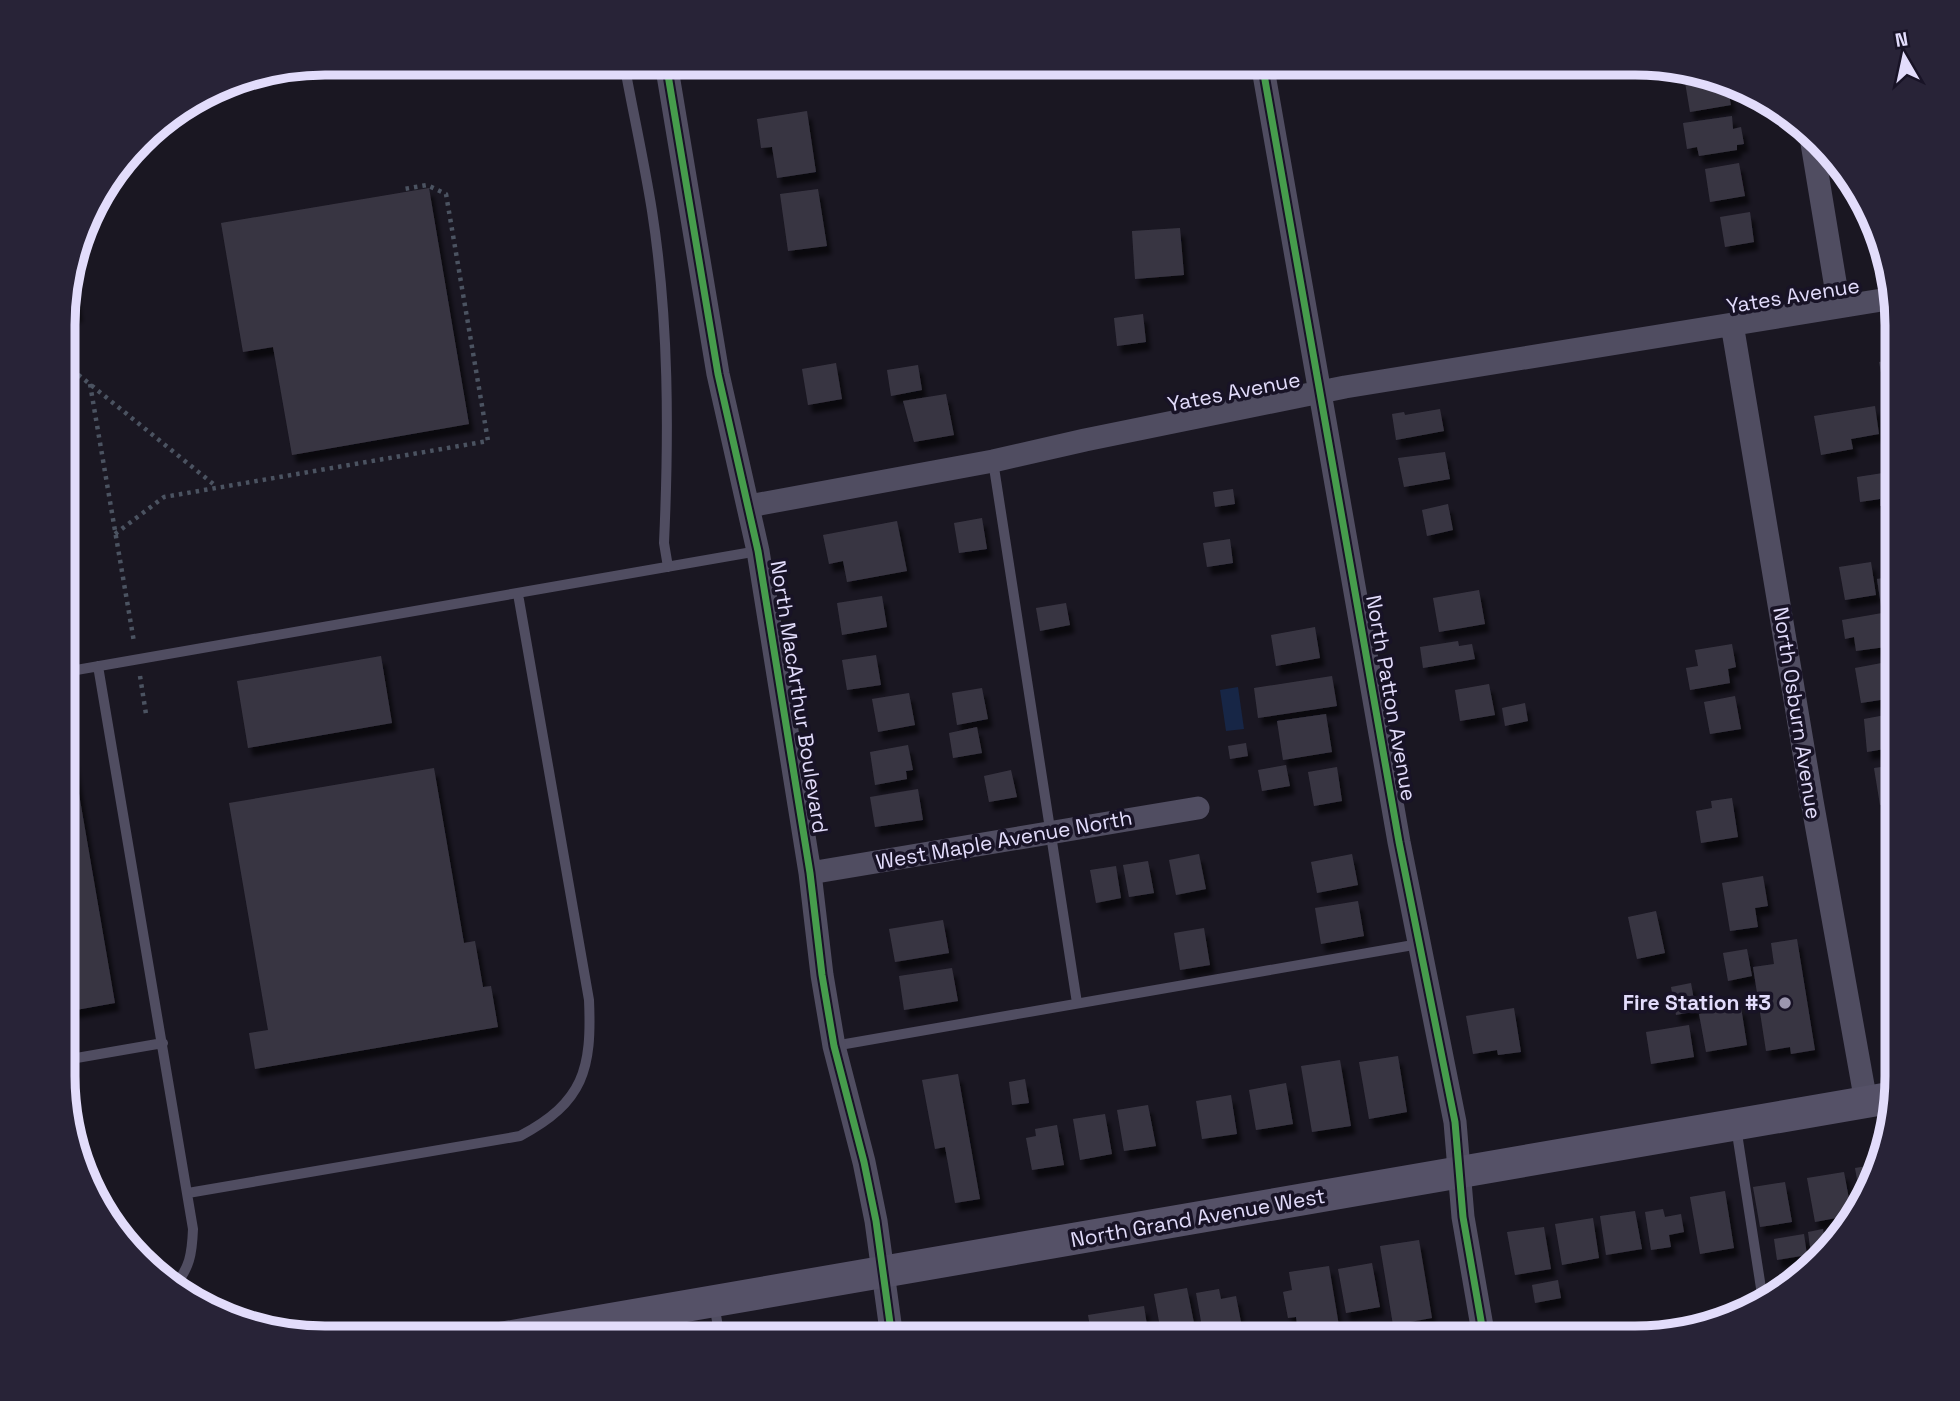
<svg xmlns="http://www.w3.org/2000/svg" width="1960" height="1401" viewBox="0 0 1960 1401" font-family="'Space Grotesk',sans-serif">
  <style>
    .water { fill: #172646 }
    .building { fill: #393643; filter: url(#shadow) }
    .lines { fill: none; stroke-linecap: round; stroke-linejoin: round }
    .path { stroke: #4b5361; stroke-width: 4.5; stroke-dasharray: 3.5 5; stroke-linecap: butt }
    .service { stroke: #504d61; stroke-width: 10 }
    .minor { stroke: #504d61; stroke-width: 23 }
    .secondary { stroke: #555167; stroke-width: 32 }
    .cycleway-casing { stroke: #181326; stroke-width: 11 }
    .cycleway { stroke: #469c4c; stroke-width: 7 }
    .poi-dot { fill: #9c97af; stroke: #181326; stroke-width: 2.5 }
    .labels { text-anchor: middle; stroke-width: 7; stroke-linejoin: round; paint-order: stroke }
    .street-label { font-size: 21px; fill: #e2dcfb; stroke: #181326 }
    .poi-label { font-size: 21px; font-weight: bold; fill: #e2dcfb; stroke: #181326; text-anchor: end }
    .rim { fill: none; stroke: #e2dcfb; stroke-width: 9 }
  </style>
  <defs>
    <filter id="shadow"><feDropShadow dx="4.5" dy="8" stdDeviation="2" flood-color="#0009"/></filter>
  </defs>
  <rect width="100%" height="100%" fill="#1a1722"/>
  <path class="water" d="M1238,687L1244,729L1226,731L1220,690Z"/>
  <path class="building" d="M1697,74L1736,84L1727,85L1731,105L1690,112L1684,76Z
    M807,111L816,172L777,178L772,147L761,148L757,119Z
    M1732,116L1733,129L1741,127L1744,144L1737,145V150L1699,156L1697,147L1687,149L1683,123Z
    M1739,163L1745,196L1710,202L1705,169Z
    M429,188L469,424L292,455L273,347L243,352L221,223Z
    M818,189L827,246L788,251L780,194Z
    M1750,212L1754,242L1725,247L1720,217Z
    M1180,228L1184,275L1135,279L1132,231Z
    M71,273L78,314L65,316V292Z
    M1143,314L1146,342L1117,346L1114,318Z
    M1896,359V397L1886,399L1879,362Z
    M836,363L842,399L808,405L802,369Z
    M918,365L922,390L891,396L887,370Z
    M946,394L954,435L914,442L903,401Z
    M1875,406L1879,434L1851,439L1853,449L1821,455L1814,416Z
    M1440,409L1444,431L1396,440L1392,414L1404,412L1405,415Z
    M1445,452L1450,479L1404,487L1398,458Z
    M1896,471V504L1880,506V499L1860,502L1857,477Z
    M1233,489L1235,504L1215,507L1213,492Z
    M1448,504L1453,530L1427,536L1422,510Z
    M982,518L987,549L959,553L954,523Z
    M897,521L907,571L847,582L843,561L829,564L823,535Z
    M1230,539L1233,563L1207,567L1203,543Z
    M1871,562L1876,595L1845,600L1839,567Z
    M1896,576V603L1881,606L1877,579Z
    M1479,590L1485,624L1439,632L1433,598Z
    M882,596L887,627L842,635L837,603Z
    M1066,603L1070,625L1040,631L1036,608Z
    M1888,612L1893,646L1856,651L1854,637L1845,639L1842,620Z
    M1315,627L1320,658L1276,666L1271,635Z
    M1458,641L1459,646L1472,644L1475,659L1423,668L1420,647Z
    M1732,644L1736,667L1728,669L1730,683L1690,690L1686,668L1698,666L1695,650Z
    M876,655L881,685L847,690L842,660Z
    M381,656L392,723L248,748L237,681Z
    M1887,662L1893,698L1861,703L1855,668Z
    M1332,676L1337,706L1258,718L1254,688Z
    M1489,684L1495,715L1460,721L1455,690Z
    M982,688L988,719L957,725L952,693Z
    M909,693L915,725L878,732L872,699Z
    M1735,696L1741,729L1710,734L1704,702Z
    M1525,703L1528,721L1505,726L1502,708Z
    M1896,713V747L1867,752L1864,719Z
    M1326,714L1332,752L1283,760L1277,721Z
    M977,727L982,753L953,758L949,733Z
    M68,730L115,1003L65,1012V731Z
    M1246,743L1248,756L1230,759L1228,746Z
    M908,745L913,770L906,771L907,779L875,785L870,752Z
    M1286,765L1290,786L1262,791L1258,770Z
    M1896,765V802L1880,805L1874,768Z
    M1337,767L1342,801L1314,806L1308,772Z
    M434,768L464,943L475,941L483,987L491,986L498,1027L255,1069L249,1033L268,1030L229,803Z
    M1011,770L1017,797L989,802L984,776Z
    M918,789L923,820L875,827L870,797Z
    M1732,798L1738,837L1701,843L1696,811L1712,808L1711,801Z
    M1199,854L1206,889L1176,895L1169,860Z
    M1352,854L1358,885L1317,893L1311,862Z
    M1148,861L1154,893L1129,897L1123,865Z
    M1116,866L1121,898L1096,903L1090,870Z
    M1763,876L1768,906L1755,908L1758,927L1730,931L1722,883Z
    M1358,901L1364,936L1321,944L1315,908Z
    M1656,911L1665,953L1637,959L1628,917Z
    M943,920L949,953L895,962L889,929Z
    M1204,928L1210,965L1180,970L1174,933Z
    M1797,939L1815,1050L1791,1054L1790,1047L1766,1051L1753,967L1774,964L1771,943Z
    M1747,949L1752,976L1728,981L1723,953Z
    M952,968L958,1001L904,1010L899,976Z
    M1691,983L1696,1011L1676,1015L1671,987Z
    M1896,988V1022L1889,1023L1883,990Z
    M1741,1007L1747,1045L1706,1052L1699,1014Z
    M1514,1008L1521,1052L1498,1055L1497,1050L1473,1054L1466,1016Z
    M1689,1025L1694,1057L1651,1064L1646,1032Z
    M1398,1056L1407,1112L1369,1119L1359,1062Z
    M1340,1060L1351,1126L1312,1132L1301,1066Z
    M958,1074L980,1199L955,1203L945,1147L935,1149L922,1080Z
    M1025,1079L1029,1103L1012,1105L1009,1082Z
    M1286,1083L1293,1124L1256,1130L1249,1090Z
    M1231,1095L1237,1134L1202,1139L1196,1101Z
    M1148,1105L1156,1146L1124,1151L1117,1110Z
    M1105,1114L1112,1154L1080,1160L1073,1119Z
    M1057,1125L1064,1165L1032,1170L1026,1138L1036,1136L1035,1129Z
    M1880,1164L1877,1176L1861,1203L1855,1168Z
    M1844,1172L1852,1215L1815,1222L1807,1178Z
    M1785,1182L1792,1222L1760,1227L1753,1187Z
    M1725,1191L1734,1248L1700,1254L1690,1197Z
    M1663,1209L1665,1217L1681,1214L1684,1232L1669,1235L1671,1247L1651,1250L1645,1212Z
    M1635,1211L1642,1249L1606,1255L1600,1216Z
    M1593,1218L1599,1258L1562,1265L1555,1224Z
    M1544,1227L1551,1269L1515,1275L1507,1232Z
    M1823,1229L1826,1249L1822,1253L1811,1254L1808,1232Z
    M1804,1234L1807,1255L1777,1260L1774,1239Z
    M1419,1240L1432,1318L1393,1325L1380,1246Z
    M1372,1263L1380,1307L1346,1313L1338,1269Z
    M1329,1266L1341,1338H1299L1296,1317L1288,1318L1283,1292L1292,1290L1289,1272Z
    M1558,1280L1561,1298L1535,1303L1532,1285Z
    M1187,1288L1197,1338H1162L1154,1294Z
    M1219,1289L1221,1299L1236,1296L1244,1338H1204L1196,1293Z
    M1144,1306L1149,1338H1092L1088,1315Z
    M1563,1323L1565,1338H1543L1541,1327Z"/>
  <g class="lines">
    <path class="path" d="M65,364L217,487
      M65,380L81,377
      M90,384L134,642
      M115,534L164,497L488,441L446,194L427,185L404,189
      M65,651L72,650
      M140,676L146,714"/>
    <path class="service" d="M624,63C633,112 644,161 652,211C669,320 669,433 664,543L668,567
      M993,461L1077,1003
      M98,666L193,1229C192,1254 190,1268 173,1288
      M65,672L758,551
      M834,1046L1419,944
      M65,1060L163,1043
      M1736,1127L1763,1301
      M188,1193L520,1136C584,1102 592,1069 589,1000L518,594
      M714,1304L720,1338
      M779,1338L781,1333L792,1338"/>
    <path class="minor" d="M666,63L718,374L758,551L810,873L822,975L834,1046L864,1162L876,1221L892,1338
      M1262,63L1399,842L1455,1122L1463,1217L1484,1338
      M1811,137L1839,306
      M1732,324L1812,801L1866,1102
      M749,506L993,461L1085,440L1345,387L1894,298
      M810,873L1198,808"/>
    <path class="secondary" d="M500,1338L1895,1097"/>
    <defs>
      <path id="cycleway" d="M666,63L718,374L758,551L810,873L822,975L834,1046L864,1162L876,1221L892,1338
        M1262,63L1399,842L1455,1122L1463,1217L1484,1338"/>
    </defs>
    <use href="#cycleway" class="cycleway-casing"/>
    <use href="#cycleway" class="cycleway"/>
  </g>
  <circle class="poi-dot" cx="1785" cy="1003" r="7"/>
  <g class="labels">
    <g class="street-label">
      <text transform="translate(1793 296) rotate(-9)" y="7">Yates Avenue</text>
      <text transform="translate(1234 392) rotate(-11)" y="7">Yates Avenue</text>
      <text transform="translate(799 697) rotate(81)" y="7">North MacArthur Boulevard</text>
      <text transform="translate(1391 698) rotate(80)" y="7">North Patton Avenue</text>
      <text transform="translate(1797 713) rotate(81)" y="7">North Osburn Avenue</text>
      <text transform="translate(1004 840) rotate(-10)" y="7">West Maple Avenue North</text>
      <text transform="translate(1198 1218) rotate(-10)" y="7">North Grand Avenue West</text>
    </g>
    <g class="poi-label">
      <text x="1771" y="1010">Fire Station #3</text>
    </g>
  </g>
  <path d="M0 0H1960V1401H0ZM325 75H1635A250 250 0 0 1 1885 325V1076A250 250 0 0 1 1635 1326H325A250 250 0 0 1 75 1076V325A250 250 0 0 1 325 75Z" fill="#282337" fill-rule="evenodd"/>
  <path class="rim" d="M325 75H1635A250 250 0 0 1 1885 325V1076A250 250 0 0 1 1635 1326H325A250 250 0 0 1 75 1076V325A250 250 0 0 1 325 75Z"/>
  <g transform="translate(1904 56) rotate(351)" stroke="#181326" stroke-width="5" paint-order="stroke">
  <path d="M0-5L12 26L0 18L-12 26Z" fill="#e2dcfb"/>
  <text y="-10" font-size="19" font-weight="bold" text-anchor="middle" fill="#e2dcfb">N</text>
  </g>
</svg>
